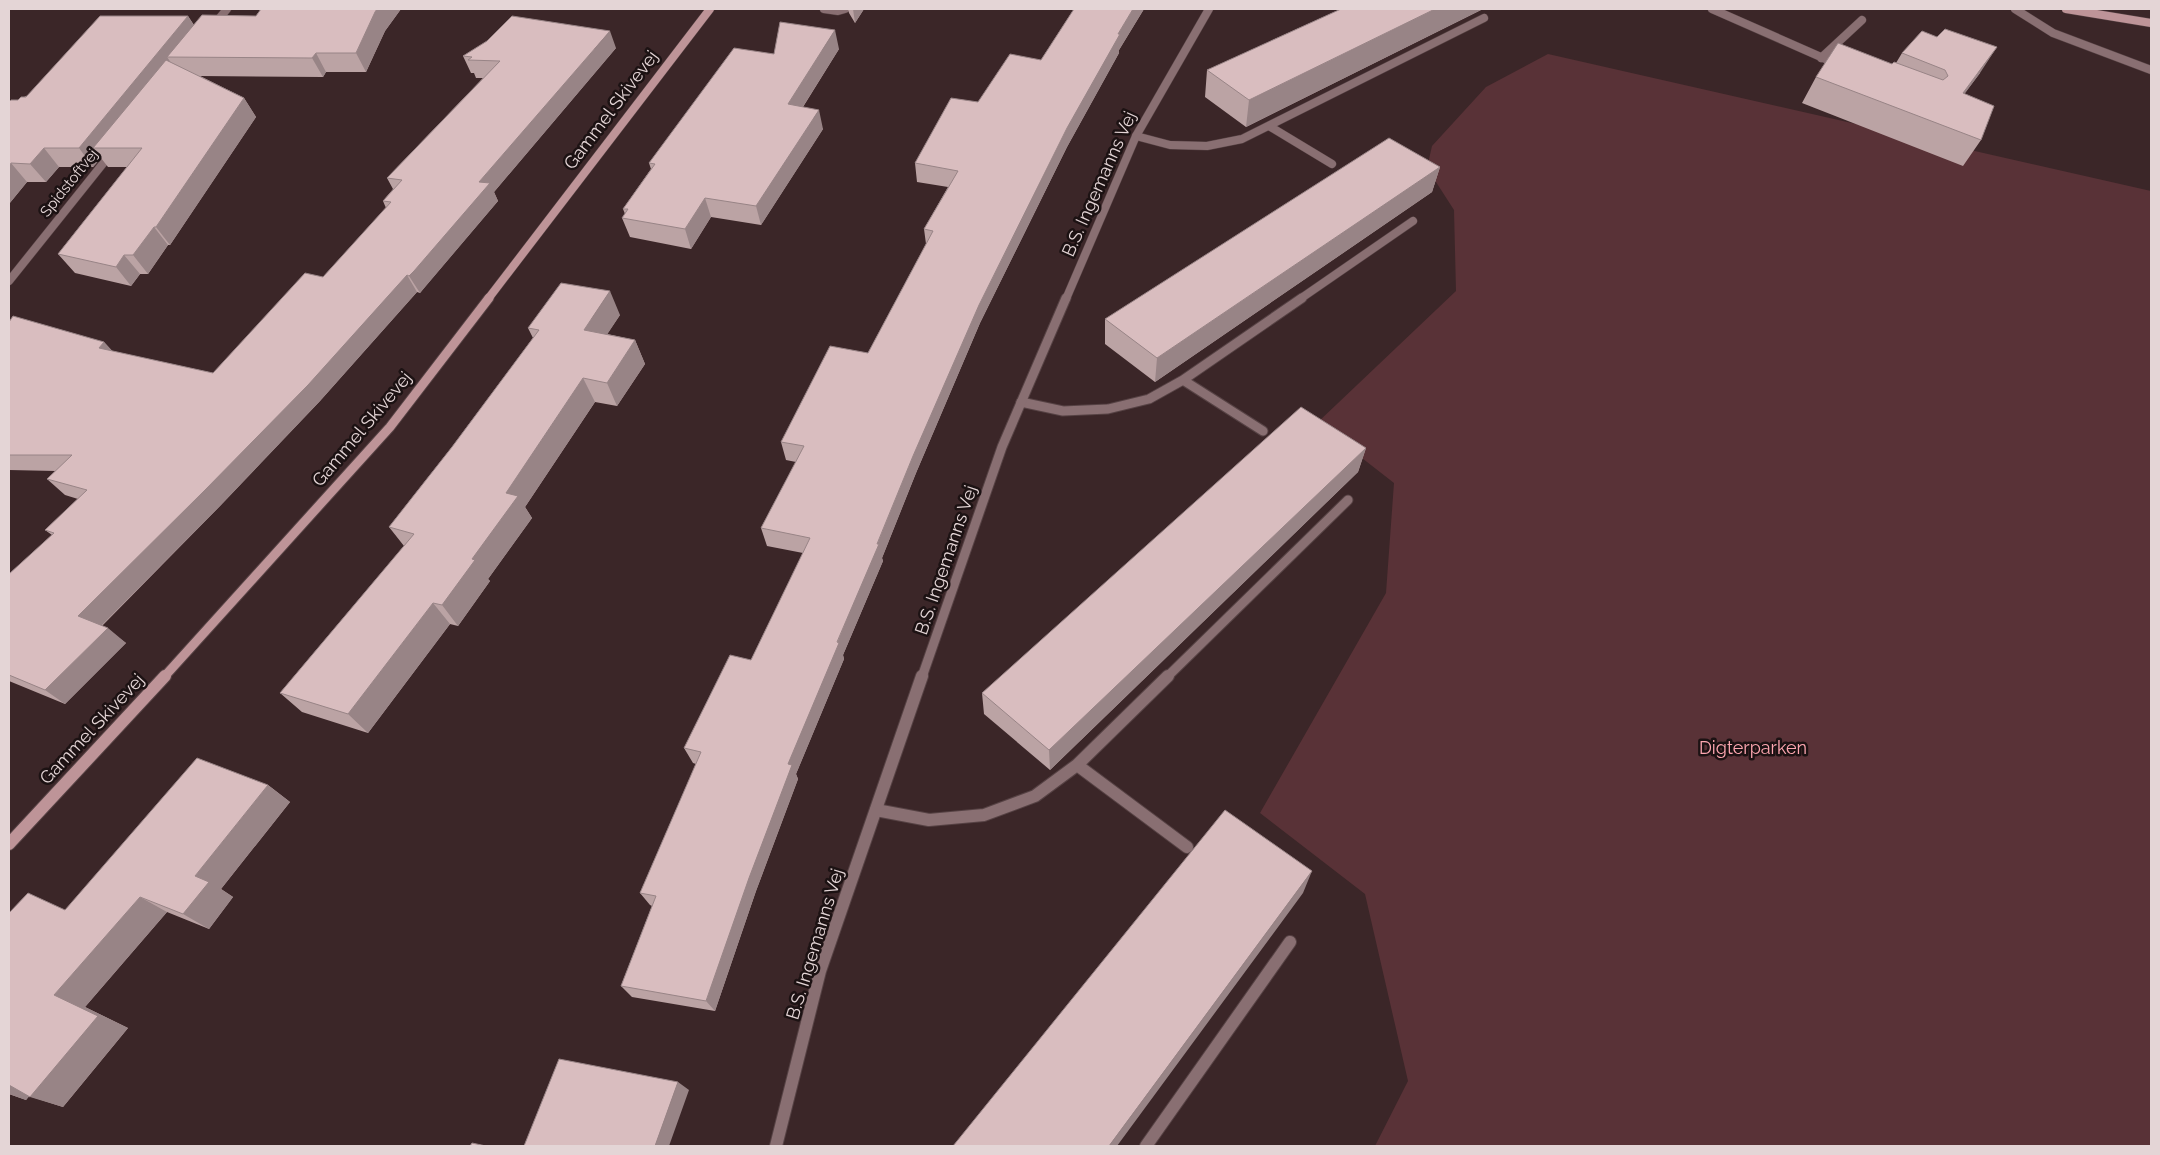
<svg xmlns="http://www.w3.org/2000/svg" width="2160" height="1155" viewBox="0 0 2160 1155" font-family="Raleway,sans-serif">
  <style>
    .green { fill: #593237 }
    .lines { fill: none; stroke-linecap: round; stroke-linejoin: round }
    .lane-far2-casing { stroke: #564244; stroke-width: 9 }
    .lane-far1-casing { stroke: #564244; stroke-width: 11 }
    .lane-casing { stroke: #564244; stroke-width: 14 }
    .street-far2-casing { stroke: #564244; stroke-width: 9 }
    .street-far1-casing { stroke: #564244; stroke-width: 11 }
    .street-casing { stroke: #564244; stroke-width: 14 }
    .secondary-far2-casing { stroke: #564244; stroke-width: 9 }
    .secondary-far1-casing { stroke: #564244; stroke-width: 11 }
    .secondary-casing { stroke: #564244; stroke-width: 14 }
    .lane-far2 { stroke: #896f72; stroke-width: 8 }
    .lane-far1 { stroke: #896f72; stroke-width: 9 }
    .lane { stroke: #896f72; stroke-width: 12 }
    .street-far2 { stroke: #896f72; stroke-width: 8 }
    .street-far1 { stroke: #896f72; stroke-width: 9 }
    .street { stroke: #896f72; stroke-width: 12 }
    .secondary-far2 { stroke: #be9498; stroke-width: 8 }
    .secondary-far1 { stroke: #be9498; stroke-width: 9 }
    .secondary { stroke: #be9498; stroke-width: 12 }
    .wall { fill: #bba3a4 }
    .shaded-wall { fill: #988486 }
    .building { fill: #d9bdbf; stroke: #988486 }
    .labels { text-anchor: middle; stroke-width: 5; stroke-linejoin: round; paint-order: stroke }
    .far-street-label { font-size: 15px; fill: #e4d5d6; stroke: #1c1213 }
    .street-label { font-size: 18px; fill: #e4d5d6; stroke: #1c1213 }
    .park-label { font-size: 18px; fill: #fea7b1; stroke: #1c1213 }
  </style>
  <rect width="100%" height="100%" fill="#3b2628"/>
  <path class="green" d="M1548,54L2151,191V1146H1375L1408,1081L1365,894L1260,813L1386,593L1394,483L1317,423L1456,291L1454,210L1427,168L1432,146L1486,87Z"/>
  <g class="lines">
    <defs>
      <path id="lane-far2" d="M824,9L838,11L845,9
        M1712,9L1839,65
        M2015,9L2053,33L2151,70
        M1821,58L1862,20
        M1269,126L1332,164
        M1136,136L1170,145L1207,146L1242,139L1484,18
        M1300,299L1413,221"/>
      <path id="lane-far1" d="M1183,380L1263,431
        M1021,402L1063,411L1108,409L1149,399L1183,380L1302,298
        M1167,677L1348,500"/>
      <path id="lane" d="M1077,765L1187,847
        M876,810L929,820L984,815L1035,796L1077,765L1168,676
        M1146,1146L1290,942"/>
      <path id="street-far2" d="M214,25L227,9
        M9,281L113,151
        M1066,299L1136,136L1209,9"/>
      <path id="street-far1" d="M922,677L1002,447L1066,298"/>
      <path id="street" d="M776,1146L820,971L922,676"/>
      <path id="secondary-far2" d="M2066,9L2151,23
        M488,299L710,9"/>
      <path id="secondary-far1" d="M164,677L390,427L489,298"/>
      <path id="secondary" d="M9,844L165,676"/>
    </defs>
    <use href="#lane-far2" class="lane-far2-casing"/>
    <use href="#lane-far1" class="lane-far1-casing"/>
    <use href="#lane" class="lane-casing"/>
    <use href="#street-far2" class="street-far2-casing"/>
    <use href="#street-far1" class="street-far1-casing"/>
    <use href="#street" class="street-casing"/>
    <use href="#secondary-far2" class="secondary-far2-casing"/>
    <use href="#secondary-far1" class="secondary-far1-casing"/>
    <use href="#secondary" class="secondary-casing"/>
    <use href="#lane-far2" class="lane-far2"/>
    <use href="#lane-far1" class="lane-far1"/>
    <use href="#lane" class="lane"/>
    <use href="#street-far2" class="street-far2"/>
    <use href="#street-far1" class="street-far1"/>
    <use href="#street" class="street"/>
    <use href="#secondary-far2" class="secondary-far2"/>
    <use href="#secondary-far1" class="secondary-far1"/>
    <use href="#secondary" class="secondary"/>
  </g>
  <path class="wall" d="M261,9H401L385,31L366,72H326L323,77L200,76L244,98L256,117L170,245H168L148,274H140L131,286L75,273L58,254L127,167H108L101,158L93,167H59L46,182H27L9,204V102L18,100L188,16L194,25L256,16Z
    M848,9H864L855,23L849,13Z
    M1074,9H1144L1119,50V53L1067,147L980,323L916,473L882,558L883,561L843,655L844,659L796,774L798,779L756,891L715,1011L632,997L621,986L652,906L650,905L640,893L696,764L693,763L684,748L751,660L803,553L767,546L761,528L796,462L786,460L781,442L868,353L926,244L924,229L948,187L917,182L915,163L978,102L1041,60Z
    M1341,9H1483L1246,127L1205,97L1207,70Z
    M616,48L494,192L498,201L424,288L420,293L417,292L320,401L220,506L102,626L126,643L65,704L9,681V574L52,535L45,530L78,499L65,495L47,479L56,471L9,470V322L104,342L112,351L213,373L323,277L386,208L383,201L393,189L387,178L483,78H476L474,73H471L463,56Z
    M839,49L803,107L823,129L761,225L711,217L691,249L630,237L622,218L625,214L623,209L651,169L649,163L774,54Z
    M1902,53L1980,73L1964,94L1981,140L1963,166L1802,103L1816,77L1892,64L1896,63Z
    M1440,167L1432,192L1155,382L1105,344V319Z
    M620,315L607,334L635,340L645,364L617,406L595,402L525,507L532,518L488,579L490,581L458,626L450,624L368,733L302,712L280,693L404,546L389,527L452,447L533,338L528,328Z
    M1366,448L1358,472L1050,770L984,714L982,693Z
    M268,785L290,802L221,889L233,897L209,929L167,912L85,1007L128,1028L63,1107L29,1096L26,1100L9,1094V913L65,910Z"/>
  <path class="shaded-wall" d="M377,9H401L385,31L366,72L356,53L375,12Z
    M853,9H864L855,23Z
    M1133,9H1144L1119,50V53L1067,147L980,323L916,473L882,558L883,561L843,655L844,659L796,774L798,779L756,891L715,1011L706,1001L788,764L913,456L979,305L1067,128L1118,34Z
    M1435,9H1483L1246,127L1249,100Z
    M188,16L199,34L167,57L174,67L93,148L101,158L93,167L79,148Z
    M835,30L839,49L792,124L788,104Z
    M610,31L616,48L494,192L498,201L420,293L409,276L479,182Z
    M1997,47L1980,73L1946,119L1963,93Z
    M316,53L326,72L323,77L312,58Z
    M244,98L256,117L170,245L156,227Z
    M819,110L823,129L761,225L756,206Z
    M44,148L59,167L46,182L30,164Z
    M11,163L27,182L9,204V167Z
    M1440,167L1432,192L1155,382L1157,358Z
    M705,198L711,217L691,249L685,229Z
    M154,227L168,245L148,274L133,255Z
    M124,255L140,274L131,286L116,267Z
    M407,275L417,292L320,401L220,506L96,631L78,616Z
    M610,291L620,315L595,353L584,330Z
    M635,340L645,364L617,406L607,383Z
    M104,342L120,359L99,348Z
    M583,378L595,402L525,507L532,518L488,579L490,581L458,626L442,605L472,559L506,493Z
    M1366,448L1358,472L1050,770L1049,750Z
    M433,603L450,624L368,733L348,714Z
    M108,628L126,643L65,704L45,690Z
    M268,785L290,802L221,889L233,897L209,929L183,914L195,876Z
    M1312,871L1303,893L1117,1146H1109Z
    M140,897L167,912L85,1007L128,1028L63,1107L30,1097L54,995Z
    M678,1082L689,1090L669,1146H655Z
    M9,1083L34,1091L26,1100L9,1094Z"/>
  <path class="building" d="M261,9H377L375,12L356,53H316L312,58L167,57L202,15L256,16Z
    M1074,9H1133L1118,34H1120L1067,128L979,305L913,456L877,544H879L837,642L839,643L788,764L792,765L749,878L706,1001L621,986L656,896L640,893L701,752L684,748L730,655L751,660L810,538L761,528L804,446L781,442L830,346L868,353L933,231L924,229L958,171L915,163L951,98L978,102L1010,54L1041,60Z
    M1341,9H1435L1249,100L1207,70Z
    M100,16H188L79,148H44L30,164L11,163L9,167V102L11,100H18L21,97H26Z
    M512,16L610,31L479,182L490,183L414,271L409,276L407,275L308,385L205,490L78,616L108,628L45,690L9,675V574L54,533L45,530L87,490L47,479L72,455H9V322L13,316L104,342L99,348L213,373L305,273L323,277L391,202L383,201L402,180L387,178L500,61L468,60L472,57L463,56L487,41Z
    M780,22L835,30L788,104L819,110L756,206L705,198L685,229L622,218L628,209H623L655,164L649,163L734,48L774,54Z
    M1945,29L1997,47L1963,93L1994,106L1981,140L1816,77L1838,43L1892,64L1894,62L1943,80L1948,76L1945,70L1902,53L1922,31L1937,37Z
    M166,60L244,98L156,227H154L133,255H124L116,267L58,254L142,148H93Z
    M1389,138L1440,167L1157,358L1105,319Z
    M561,283L610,291L584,330L635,340L607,383L583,378L506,493L518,496L472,559L475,560L442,605L433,603L348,714L280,693L414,534L389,527L452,447L539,330L528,328Z
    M1301,407L1366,448L1049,750L982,693Z
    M197,758L268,785L195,876L209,882L183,914L140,897L54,995L98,1016L30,1097L9,1085V913L28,893L65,910Z
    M1225,810L1312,871L1109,1146H953Z
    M559,1059L678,1082L655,1146H524Z
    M472,1143L486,1146H470Z"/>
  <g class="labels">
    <g class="far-street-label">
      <text transform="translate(69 183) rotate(-51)" y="5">Spidstoftvej</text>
    </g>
    <g class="street-label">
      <text transform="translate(611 110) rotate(-53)" y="6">Gammel Skivevej</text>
      <text transform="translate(1099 184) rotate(-66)" y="6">B.S. Ingemanns Vej</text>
      <text transform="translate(362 429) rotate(-50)" y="6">Gammel Skivevej</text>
      <text transform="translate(946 560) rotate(-71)" y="6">B.S. Ingemanns Vej</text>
      <text transform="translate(92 729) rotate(-47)" y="6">Gammel Skivevej</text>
      <text transform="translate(815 944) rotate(-73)" y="6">B.S. Ingemanns Vej</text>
    </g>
    <g class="park-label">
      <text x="1753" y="754">Digterparken</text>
    </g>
  </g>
  <rect width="2160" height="1155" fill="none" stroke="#e4d5d6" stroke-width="20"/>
</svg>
